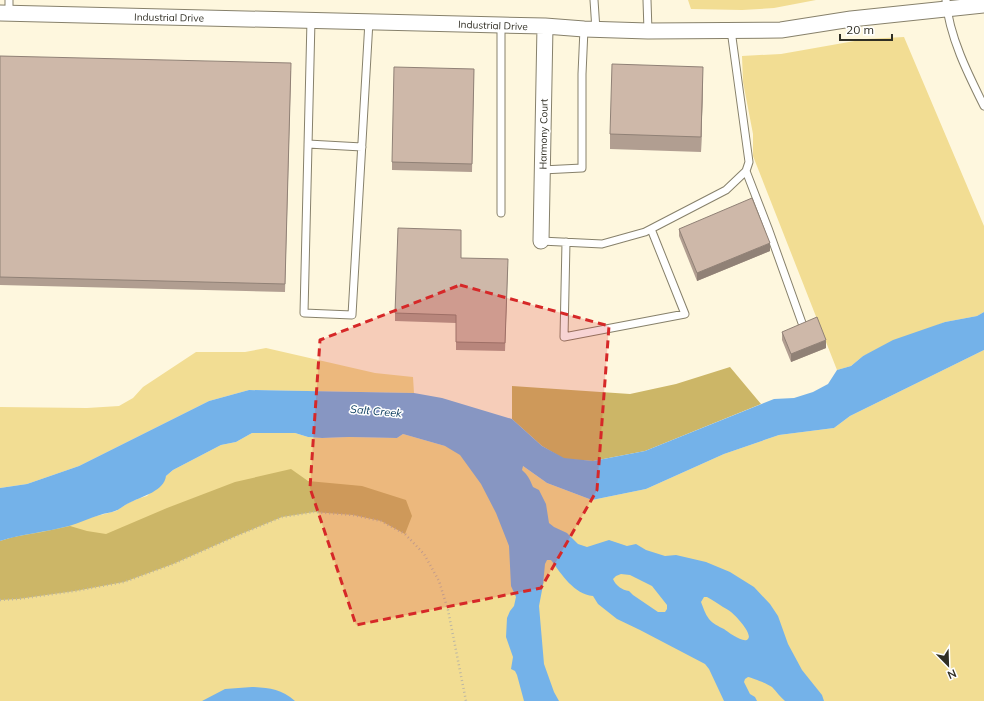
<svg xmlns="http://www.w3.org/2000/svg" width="984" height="701" viewBox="0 0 984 701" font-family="Mulish,sans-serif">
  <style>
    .green { fill: #f2dd93 }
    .forest { fill: #ccb667 }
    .water { fill: #74b2e9; fill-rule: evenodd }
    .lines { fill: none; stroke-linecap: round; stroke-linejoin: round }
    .lane-casing { stroke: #87816b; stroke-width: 9 }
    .street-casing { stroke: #87816b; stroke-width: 17 }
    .path { stroke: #bdb7a3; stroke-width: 2.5; stroke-dasharray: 1 3; stroke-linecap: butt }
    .lane { stroke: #fff; stroke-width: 7 }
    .street { stroke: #fff; stroke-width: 15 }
    .wall { fill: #b19e91 }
    .shaded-wall { fill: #908176 }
    .building { fill: #ceb8a9; stroke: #908176 }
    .marked { fill: #d62828; fill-opacity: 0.2; stroke: #d62828; stroke-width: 3; stroke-dasharray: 8 5; stroke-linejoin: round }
    .labels { text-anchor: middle; stroke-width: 3; stroke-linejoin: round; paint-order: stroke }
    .street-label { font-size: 10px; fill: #312f25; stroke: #fff }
    .water-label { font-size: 11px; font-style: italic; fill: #083a5d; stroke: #fff }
  </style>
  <rect width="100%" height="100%" fill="#fef7de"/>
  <path class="green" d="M688,0H816L774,8L742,10L691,9Z
    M904,37L984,226V312L977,316L945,322L863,356L851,366L837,370L753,156V134L743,82L742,56L781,54L866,39Z
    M266,348L375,373L413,377L414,393L249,390L209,401L79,466L27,484L0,488V407L87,408L119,406L133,398L143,387L196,352H245Z
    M984,350V701H0V541L116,511L128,503L140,498L147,496L166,476L173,470L221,445L236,442L252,433H295L308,437L322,438L349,437L397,438L403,434L445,446L523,466L547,483L592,500L646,489L724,454L779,435L834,428L850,416Z"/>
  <path class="forest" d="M730,367L761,404L645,451L593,461L564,459L542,446L512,419V386L630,394L676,384Z
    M291,469L308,481L362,486L406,500L412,516L405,534L381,521L353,515L314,512L282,517L236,536L173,564L124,582L75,591L18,599L0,600V541L13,537L42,532L70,526L87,531L106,534L167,508L235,482Z"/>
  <path class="water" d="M984,312V350L850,416L834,428L779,435L724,454L646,489L592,500L547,483L523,466L522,470C528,475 530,480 533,487L539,490L546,504L549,523L554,527L567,533L578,544L587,547L609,540L627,546L636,544L646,550L665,556L676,555L706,562L730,572L754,587L770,604L778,616L788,644L802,670L822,695L824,701H785C780,697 777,692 772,687C768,684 753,678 748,677L745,679L744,682L750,694L755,697L757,701H724L709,669L705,664L640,630L617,619L598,604L593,596C574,594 562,575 551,560H547L545,564L543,585L539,606L544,664L554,692L559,701H524L517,675L515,671L511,669L513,657L506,637L507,618L510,611L514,606L516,597L511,586L509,546L496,513L481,484L460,455L445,446L403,434L397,438L349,437L322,438L308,437L295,433H252L236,442L221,445L173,470L166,476C164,491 143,496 131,502C125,504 121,509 115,511C110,513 105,513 100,515C90,518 79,523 69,526C46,532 22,534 0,541V488L27,484L79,466L209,401L249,390L414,393L442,398L512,419L542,446L564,458L593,461L645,451L774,399L794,398L813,392L828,384L837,370L851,366L863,356L893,340L945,322L977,316ZM621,574L630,575L652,586L667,605V609L665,612H658L633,595L629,591C622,590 616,586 613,579L616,576ZM704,597H707C713,600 718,604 723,607C726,609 729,610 731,612C736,616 753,634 748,639C744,644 728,632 724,629C718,626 713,624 709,619C705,614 703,607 701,602Z
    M252,687C270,688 281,689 295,701H202L225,689Z"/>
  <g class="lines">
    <defs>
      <path id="lane" d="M594,0L596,30
        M647,0L648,31
        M946,0C949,36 968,74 984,106
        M9,13V0
        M311,20L304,313L352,315L369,21
        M501,25V213
        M308,144L362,147
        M542,170L582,168V74L584,29
        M746,171L768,228L802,323
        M541,241L602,244L645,232L726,190L746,171L749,162L731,30
        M566,242L564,337L685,314L651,229"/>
      <path id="street" d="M0,13L501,25L545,26L584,29L648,31L781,30L851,19L984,5
        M541,241L545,26"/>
    </defs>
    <use href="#lane" class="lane-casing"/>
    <use href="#street" class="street-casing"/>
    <path class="path" d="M0,600L18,599L75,591L124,582L173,564L236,536L282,517L314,512L353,515L381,521L405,534L424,554L439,581L448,610L466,701"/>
    <use href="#lane" class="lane"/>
    <use href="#street" class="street"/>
  </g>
  <path class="wall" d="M0,56L291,71L285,292L0,285Z
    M474,69L472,172L392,170V162Z
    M703,81L701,152L610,149V134Z
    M679,229L770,251L697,281L679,236Z
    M461,258L508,267L505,351L456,350V323L395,321V313Z
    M782,332L826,348L791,362L782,340Z"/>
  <path class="shaded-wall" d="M703,67V81L701,152V137Z
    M770,243V251L697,281V273Z
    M826,340V348L791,362V354Z"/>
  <path class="building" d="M0,56L291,63L285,284L0,277Z
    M612,64L703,67L701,137L610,134Z
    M394,67L474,69L472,164L392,162Z
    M752,198L770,243L697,273L679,229Z
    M398,228L461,230V258L508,259L505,343L456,342V315L395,313Z
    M817,317L826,340L791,354L782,332Z"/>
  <path class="marked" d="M460,285L609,326L597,490L541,588L356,625L310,488L320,340Z"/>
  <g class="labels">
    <g class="street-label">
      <text transform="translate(169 17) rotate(1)" y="4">Industrial Drive</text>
      <text transform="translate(493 25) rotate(2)" y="4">Industrial Drive</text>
      <text transform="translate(543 134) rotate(-89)" y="4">Harmony Court</text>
    </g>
    <g class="water-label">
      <text transform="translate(376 411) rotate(5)" y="4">Salt Creek</text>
    </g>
  </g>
  <g transform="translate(948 665) rotate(157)" stroke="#ffffff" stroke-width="3" paint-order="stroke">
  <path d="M0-3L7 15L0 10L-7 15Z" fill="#312f25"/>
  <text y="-6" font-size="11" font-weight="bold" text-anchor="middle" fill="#312f25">N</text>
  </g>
  <path d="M840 34v6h52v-6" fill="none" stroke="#312f25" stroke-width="2"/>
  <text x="846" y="34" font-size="12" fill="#312f25" stroke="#ffffff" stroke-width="3" paint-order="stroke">20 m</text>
</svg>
